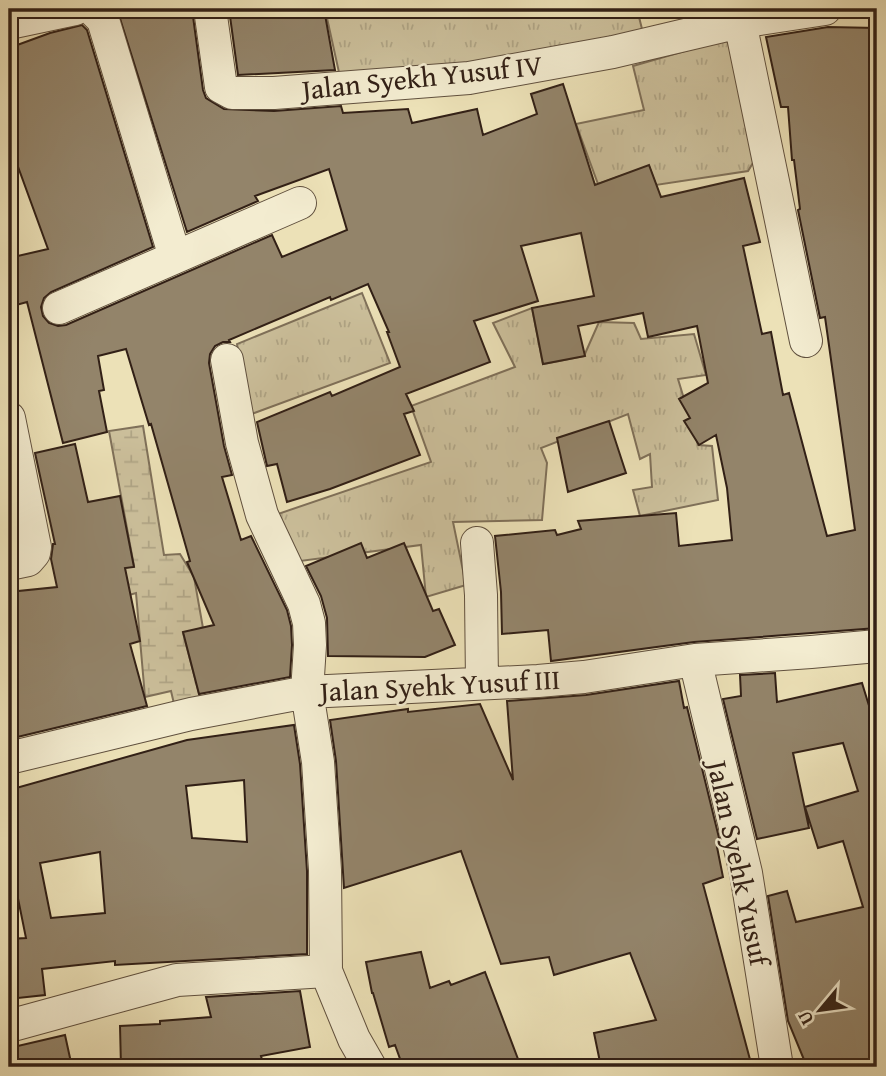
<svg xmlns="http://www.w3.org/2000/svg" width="886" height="1076" viewBox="0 0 886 1076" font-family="'Gentium Book Plus',serif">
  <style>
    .grass { fill: url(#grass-tufts); stroke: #7f7059; stroke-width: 2 }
    .wetland { fill: url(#wetland-marsh); stroke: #7f7059; stroke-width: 2 }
    .building { fill: #93846a; stroke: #322016; stroke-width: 2; fill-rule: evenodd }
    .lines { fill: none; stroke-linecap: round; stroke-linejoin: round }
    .minor-casing { stroke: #60503e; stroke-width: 34 }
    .minor { stroke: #f3ecd0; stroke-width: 32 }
    .labels { text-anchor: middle; stroke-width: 5; stroke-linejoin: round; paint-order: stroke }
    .street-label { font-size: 28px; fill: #322016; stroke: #f3ecd0 }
  </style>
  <defs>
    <pattern id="grass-tufts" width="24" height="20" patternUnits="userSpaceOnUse" patternTransform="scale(1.75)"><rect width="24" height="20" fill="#ccc09c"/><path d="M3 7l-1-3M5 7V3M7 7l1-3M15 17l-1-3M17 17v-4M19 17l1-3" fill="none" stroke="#b0a586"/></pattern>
    <pattern id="wetland-marsh" width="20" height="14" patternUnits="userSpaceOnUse" patternTransform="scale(1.75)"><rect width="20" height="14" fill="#ccc09c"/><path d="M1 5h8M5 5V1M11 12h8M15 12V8" fill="none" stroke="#b0a586"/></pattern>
  </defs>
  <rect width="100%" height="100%" fill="#ece1b7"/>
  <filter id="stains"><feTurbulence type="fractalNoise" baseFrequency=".00286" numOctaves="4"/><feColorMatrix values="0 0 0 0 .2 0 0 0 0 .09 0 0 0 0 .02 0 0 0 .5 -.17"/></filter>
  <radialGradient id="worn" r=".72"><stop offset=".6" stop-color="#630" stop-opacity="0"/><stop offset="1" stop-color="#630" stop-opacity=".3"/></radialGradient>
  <path class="grass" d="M325,9H637L644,37L480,64L340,77Z
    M733,37L759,153L748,171L656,185L649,166L598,184L576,124L644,110L633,66Z
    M362,293L390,363L249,415L237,344Z
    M532,308L543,364L584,356L599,322L634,323L641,339L694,334L706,375L678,379L698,445L712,446L718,500L640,516L633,490L652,487L650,454L640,459L628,414L541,448L547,463L542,520L453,522L466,585L426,597L421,545L293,562L272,516L431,462L411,406L515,367L493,323Z"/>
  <path class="wetland" d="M143,426L164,555L180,554L194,577L203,628L183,633L201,701L175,708L171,691L145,697L136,593L87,607L85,576L134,566L109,431Z"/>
  <path class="building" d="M117,9H192L203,90L206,98L224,109L274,111L341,106L343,113L408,109L412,123L477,109L483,135L537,114L531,94L563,84L595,185L649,165L661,197L744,178L760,242L743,246L762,334L771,332L783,395L789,393L827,536L855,530L825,317L820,318L798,210L800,209L794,160H792L788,107H781L766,37L828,27L877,28V628L694,642L551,661L548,630L502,634L501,592L495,536L555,530L557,535L581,529L578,521L676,513L679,546L732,540L727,488L716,435L699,445L684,421L690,418L679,399L708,383L697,326L648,337L643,313L578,326L585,356L543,364L532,308L594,296L581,233L521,246L538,301L474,321L490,362L406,394L414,411L404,414L420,455L330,489L287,502L277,464L267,466L257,422L330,392L332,396L400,367L387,332H389L368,284L331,300L330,297L229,340L230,342H223L215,346L210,354L209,363L224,446L232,475L222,477L241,540L251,536L287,610L291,626L292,645L290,677L199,694L183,632L214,625L187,562L190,561L151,424L149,425L126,349L98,356L104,390L99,391L107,432L63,443L27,302L9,307V258L48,249L9,142V48L50,33L82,25L87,30L153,247L51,292L44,298L41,307L43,316L49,323L58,326L66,325L272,235L282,257L347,230L329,169L255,196L258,201L187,232Z
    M229,9H324L335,70L238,75Z
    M609,421L626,473L568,492L557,438Z
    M75,444L88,502L120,496L134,567L125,568L140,641L130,644L147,706L9,739V592L57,587L51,559L53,544H55L35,453Z
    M361,543L367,558L404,543L433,611L439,609L455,645L425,657L328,656L327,618L321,596L306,566Z
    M775,673L777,702L862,683L870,709L877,706V1067H807L788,1021L768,896L787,891L796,922L863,907L843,841L818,848L805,807L858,791L843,743L793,753L809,828L757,839L723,699L741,696L740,675Z
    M679,681L684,708L687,707L721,846L717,847L723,877L703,884L752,1067H601L594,1033L656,1020L630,953L554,975L549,957L501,964L461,851L344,888L336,761L330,720L408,709V712L480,704L513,780L507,701L586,695Z
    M294,725L300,764L307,871V954L115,965V961L42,969L45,995L9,999V939L26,938L9,854V790L187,740ZM244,780L247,842L192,838L186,786ZM100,852L105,913L51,918L40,863Z
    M421,952L430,988L449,981L451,985L485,972L521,1067H403L395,1045L389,1047L373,993H372L366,962Z
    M300,991L310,1047L261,1056L264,1067H223L222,1065L121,1067L120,1026L160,1024V1021L211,1017L206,997Z
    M65,1035L72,1067H9V1048Z"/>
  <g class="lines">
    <defs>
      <path id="minor" d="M92,9L103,20L175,257
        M210,9L221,87L232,93H274L469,78L613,52L740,22L825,9
        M740,22L806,341
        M9,23L75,9
        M59,308L300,203
        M227,360L242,443L262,515L304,604L309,623L310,645L307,692L318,762L325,870L326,971
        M9,418L35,547L34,553L28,560L9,564
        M477,543L481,595L482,683
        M695,660L746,873L777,1067
        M9,758L191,714L307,692L538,681L584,677L695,660L811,652L877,646
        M9,1026L177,980L326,971L354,1039L370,1067"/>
    </defs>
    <use href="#minor" class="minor-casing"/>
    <use href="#minor" class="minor"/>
  </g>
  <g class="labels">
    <g class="street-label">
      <text transform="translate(422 77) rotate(-6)" y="10">Jalan Syekh Yusuf IV</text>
      <text transform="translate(440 685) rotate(-3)" y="10">Jalan Syehk Yusuf III</text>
      <text transform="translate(739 863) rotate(78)" y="10">Jalan Syehk Yusuf</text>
    </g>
  </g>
  <rect width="886" height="1076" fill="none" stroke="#ece1b7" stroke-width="35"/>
  <rect x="10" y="10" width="865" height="1055" fill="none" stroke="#322016" stroke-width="3.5"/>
  <rect x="18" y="18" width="851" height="1041" fill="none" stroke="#322016" stroke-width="2"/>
  <g transform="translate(820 1010) rotate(241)" stroke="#f3ecd0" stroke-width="5" paint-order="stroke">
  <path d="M0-5L12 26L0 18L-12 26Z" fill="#322016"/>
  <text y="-10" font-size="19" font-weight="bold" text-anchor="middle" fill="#322016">U</text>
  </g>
  <rect width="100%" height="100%" filter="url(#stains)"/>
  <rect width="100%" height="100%" fill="url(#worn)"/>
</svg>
